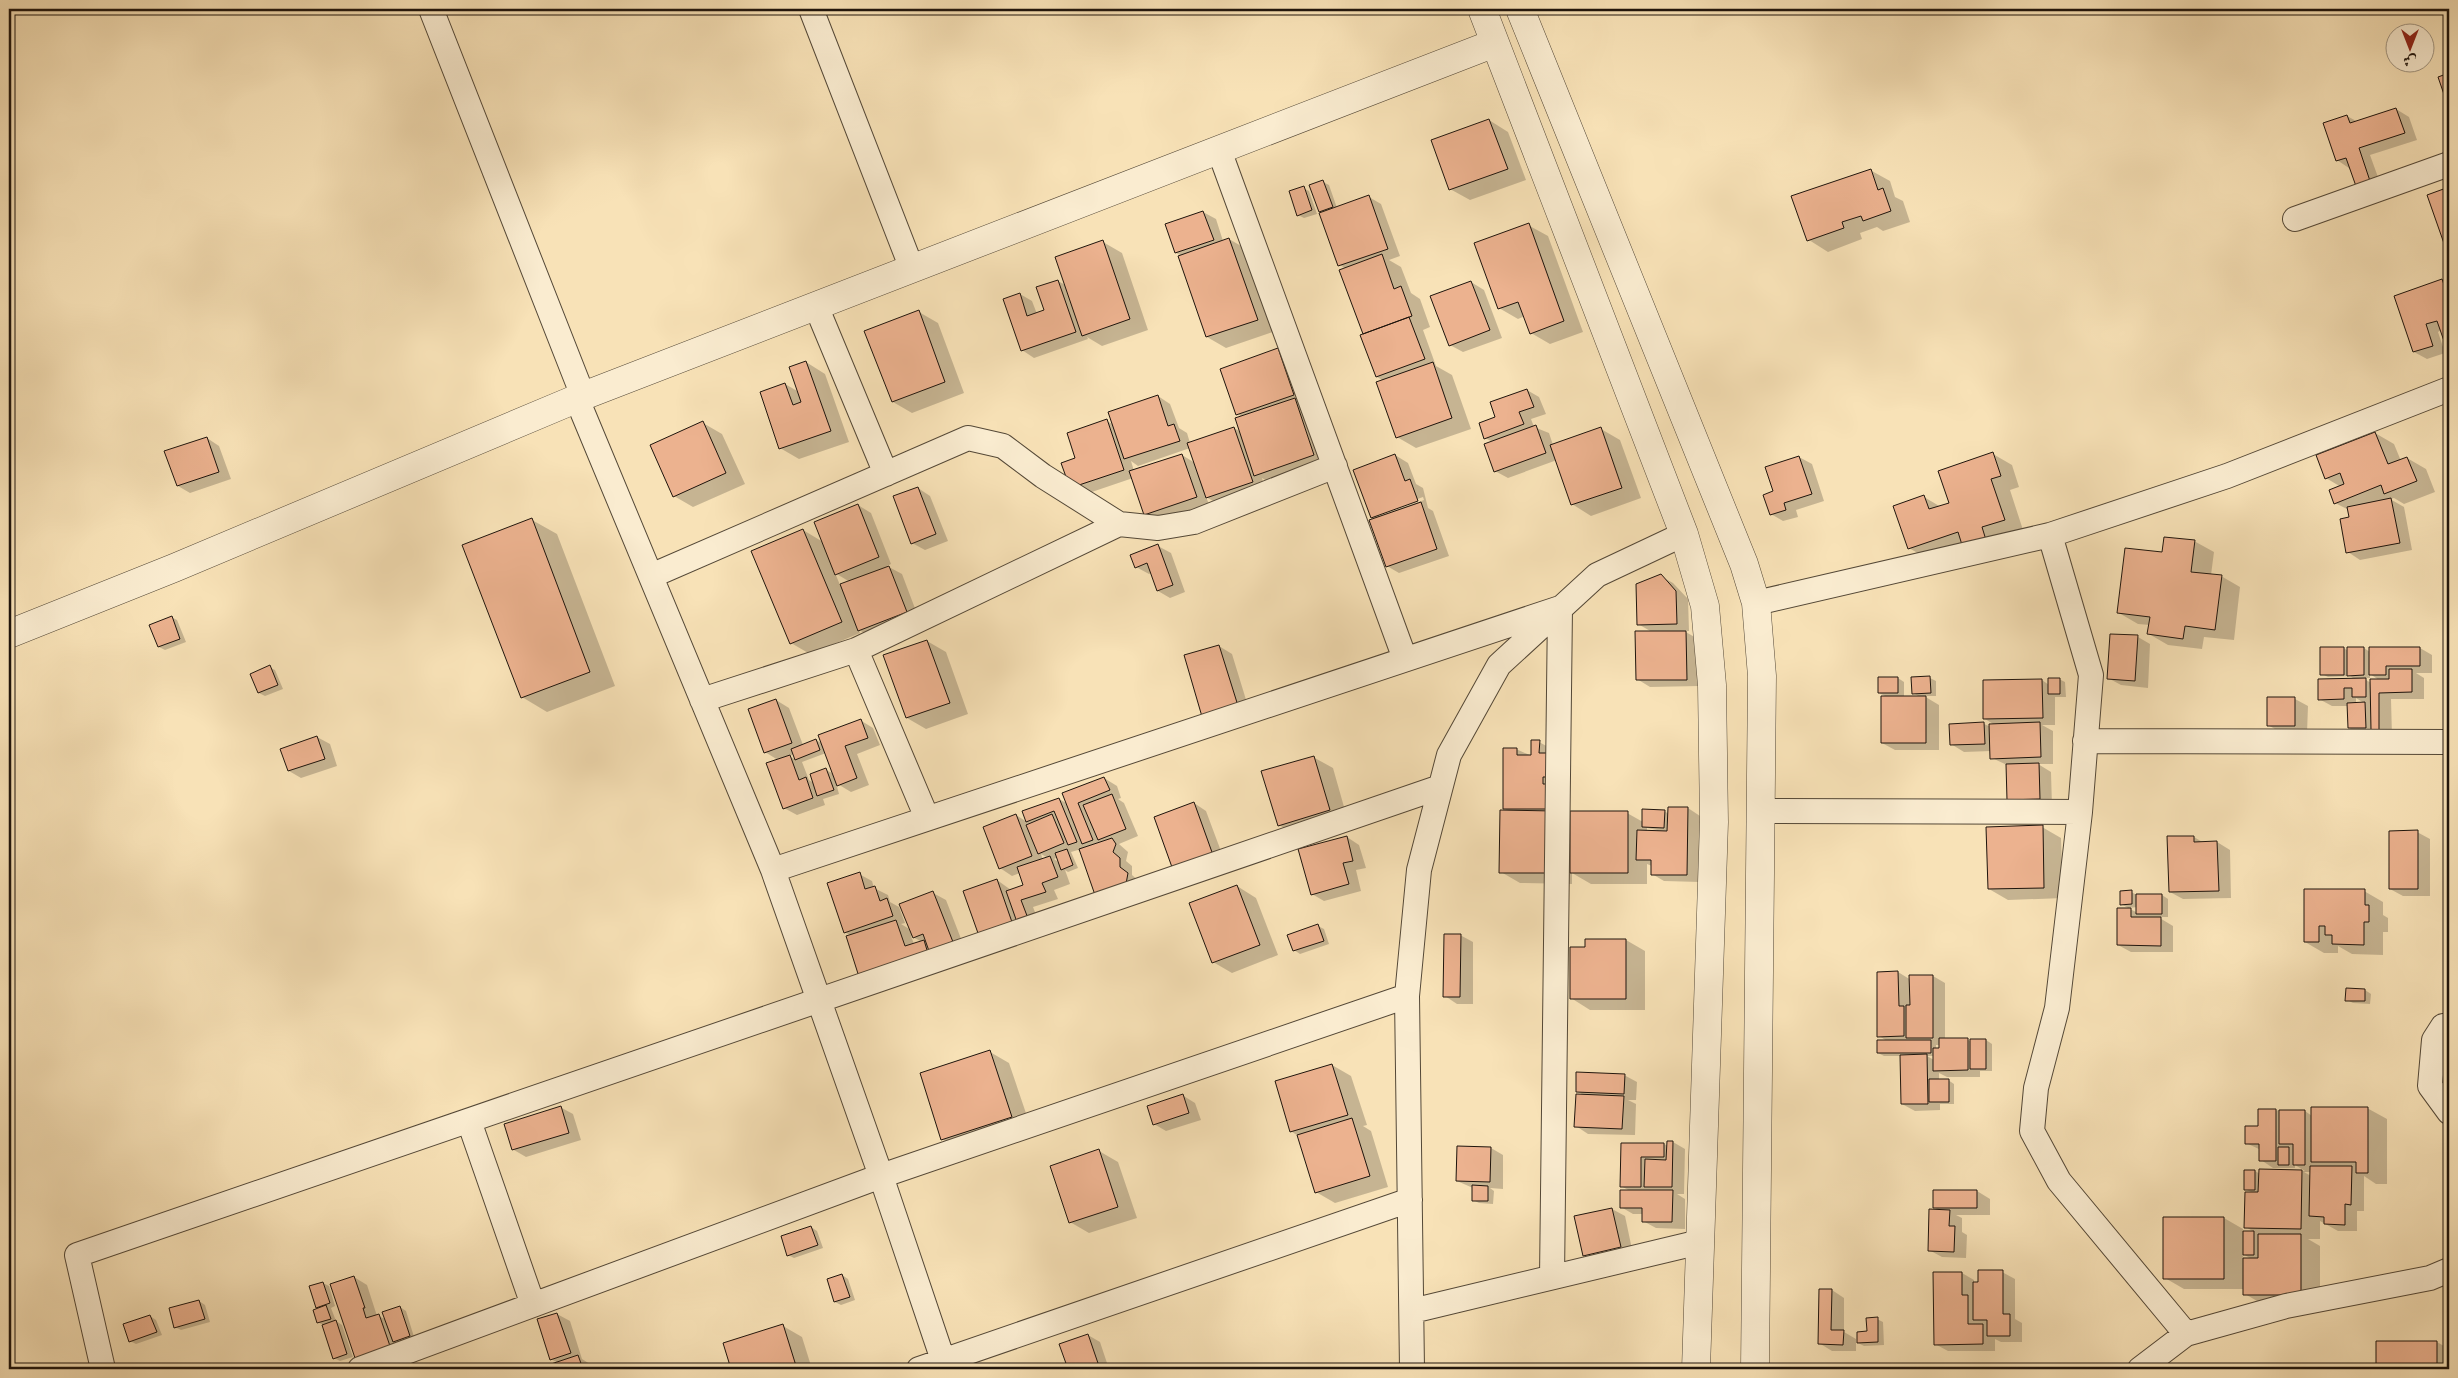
<svg xmlns="http://www.w3.org/2000/svg" width="2458" height="1378" viewBox="0 0 2458 1378" font-family="Alegreya,Amiri,serif">
  <style>
    .shadow { fill: #0003; fill-rule: evenodd }
    .building { fill: #ecb28f; stroke: #1e140c }
    .lines { fill: none; stroke-linecap: round; stroke-linejoin: round }
    .minor-casing { stroke: #544837; stroke-width: 26 }
    .tertiary-casing { stroke: #544837; stroke-width: 29 }
    .minor { stroke: #faecd0; stroke-width: 24 }
    .tertiary { stroke: #faecd0; stroke-width: 28 }
  </style>
  <rect width="100%" height="100%" fill="#f8e2b7"/>
  <filter id="stains"><feTurbulence type="fractalNoise" baseFrequency=".004" numOctaves="4"/><feColorMatrix values="0 0 0 0 .2 0 0 0 0 .09 0 0 0 0 .02 0 0 0 .5 -.17"/></filter>
  <radialGradient id="worn" r=".72"><stop offset=".6" stop-color="#630" stop-opacity="0"/><stop offset="1" stop-color="#630" stop-opacity=".3"/></radialGradient>
  <path class="shadow" d="M2396,109L2409,117L2417,140L2370,155L2383,191L2337,160L2347,116L2358,122Z
    M1489,120L1508,132L1526,180L1470,200L1450,189Z
    M1870,170L1890,181L1895,197L1903,201L1910,222L1883,231L1877,227L1860,233L1862,239L1828,252L1809,240L1793,197Z
    M1323,182L1329,185L1337,208L1369,197L1381,204L1400,256L1389,260L1401,267L1411,293L1420,299L1430,327L1423,330L1436,366L1452,375L1471,429L1416,448L1397,437L1384,381L1377,377L1346,269L1340,265L1323,213L1320,212Z
    M1303,188L1309,191L1317,214L1304,218L1298,215Z
    M2449,189V252L2429,196Z
    M1203,212L1216,219L1223,241L1229,239L1248,250L1276,331L1226,348L1207,337L1182,256L1176,253Z
    M1528,225L1548,236L1583,332L1550,344L1531,333L1525,316L1518,319L1499,308Z
    M1103,242L1122,253L1148,330L1102,346L1087,337L1088,339L1034,358L1022,350L1020,294L1032,301L1037,314L1046,311L1058,281L1067,286Z
    M2442,281L2449,285V343L2445,340L2441,330L2438,332L2445,353L2427,359L2414,352L2395,297Z
    M1471,282L1484,290L1502,338L1463,352L1450,345Z
    M919,312L938,323L964,393L912,413L893,402Z
    M1277,350L1297,361L1333,466L1275,486L1262,478L1265,489L1220,505L1206,497L1209,504L1158,521L1146,514L1133,478L1083,495L1071,487L1077,459L1107,421L1114,425L1158,396L1170,404L1179,428L1187,433L1190,443L1234,428L1241,432L1242,417L1238,414ZM1190,448L1195,463L1182,455L1134,471L1131,461L1138,466Z
    M806,362L825,374L849,442L799,459L780,448L785,384L799,392Z
    M1527,390L1539,397L1546,414L1531,419L1534,427L1549,433L1553,445L1601,429L1620,440L1641,498L1591,516L1572,504L1557,460L1508,478L1495,471L1493,442L1485,438L1497,418Z
    M703,423L722,434L745,484L693,507L674,496Z
    M2375,433L2394,444L2401,461L2407,458L2426,469L2435,492L2404,504L2394,498L2390,499L2404,507L2412,550L2360,560L2348,552L2349,510L2335,503L2341,487L2326,478Z
    M207,438L219,446L231,479L190,493L178,486Z
    M1993,454L2012,465L2019,487L2010,490L2023,530L1928,559L1909,548L1924,497L1941,507L1950,504Z
    M1395,455L1408,463L1416,484L1423,488L1428,508L1433,511L1449,556L1399,573L1387,566L1376,519L1372,517ZM1423,497L1424,500L1379,516V513Z
    M1799,457L1812,464L1824,501L1796,510L1798,517L1783,521L1771,514Z
    M918,488L930,496L948,541L925,550L912,543Z
    M858,505L871,513L891,564L887,566L902,574L919,619L871,637L859,630L860,633L810,654L791,643L803,530L823,542ZM835,573L850,582L840,585Z
    M532,520L557,534L615,686L547,712L522,697Z
    M2194,541L2214,552L2211,575L2221,576L2240,587L2234,640L2204,637L2202,649L2168,645L2149,634L2150,625L2138,624L2119,613L2163,554Z
    M1158,546L1171,553L1185,592L1170,598L1158,591L1151,573L1149,574L1136,567Z
    M1660,576L1673,583L1688,599L1689,631H1684L1698,639L1699,686L1650,687L1637,679L1652,632L1638,624Z
    M171,617L177,620L186,642L165,650L159,647Z
    M2138,637L2150,644L2148,688L2121,685L2108,678Z
    M927,641L946,652L968,714L926,729L907,718Z
    M1219,646L1232,654L1251,716L1216,726Z
    M2344,648L2348,651L2364,648L2370,652L2420,648L2432,655V673H2416L2424,678V699H2391L2392,736L2371,731H2355L2349,728V706H2332L2319,699L2356,680L2350,676L2328,677L2322,674ZM2370,674L2379,680L2371,683L2363,678H2370ZM2356,698L2364,703H2356Z
    M269,667L275,670L283,689L265,696L259,693Z
    M1879,678H1898L1904,682V697H1920L1913,693L1930,678L1936,681V696H1924L1939,705V750H1895L1882,743L1887,697L1879,693Z
    M2059,679L2065,682L2066,697H2055V725H2042L2053,731V764H2038L2051,772L2052,806L2021,807L2008,800L2007,765L1992,758L1991,751L1964,752L1951,744L1950,725L1984,724L1991,727L1995,725L1985,719L2042,680L2049,685Z
    M2268,698L2295,699L2308,706L2307,733L2280,732L2268,725Z
    M776,700L789,708L803,745L816,740L823,744L860,720L873,728L880,745L857,754L869,785L851,792L836,783L839,794L823,799L825,805L797,815L784,808L778,760L765,752ZM826,753L834,774L826,770L814,783L809,780L802,762ZM794,754L796,760L789,756Z
    M317,737L330,744L337,766L301,778L289,771Z
    M1539,742L1552,749L1560,815L1572,822L1627,813L1643,822L1664,811L1669,814L1688,808L1700,816V882L1664,881L1652,874V866L1647,864V884H1591L1572,873V884L1520,883L1501,872L1510,812L1504,808L1516,749L1532,756ZM1647,828L1657,830V832H1647Z
    M1313,757L1333,768L1348,821L1298,836L1279,825Z
    M1104,778L1117,786L1121,798L1118,799L1124,803L1138,836L1119,844L1128,852L1126,861L1132,866V875L1140,882L1138,891L1078,850L1071,852L1078,868L1068,872L1065,870L1070,884L1054,890L1058,899L1033,907L1041,928L993,943L997,880L1011,890L1024,885L1020,873L1012,876L1000,868L1016,815L1027,822L1024,812L1059,799L1068,804ZM1041,854L1048,858L1043,860ZM1058,857L1060,863L1054,859Z
    M1194,803L1206,811L1225,862L1155,817Z
    M2042,827L2061,838L2063,898L2008,900L1989,889Z
    M2417,832L2430,839V896H2403L2390,889Z
    M1347,837L1359,845L1366,868L1356,870L1361,891L1324,901L1312,894Z
    M2194,837L2204,843L2217,842L2230,850L2231,898L2183,899L2170,892Z
    M859,874L872,881L874,888L888,895L890,902L899,907L905,923L901,924L911,930L933,893L946,900L965,949L943,957L851,936L845,932ZM911,936L922,942L914,944Z
    M1237,886L1256,898L1278,955L1232,973L1213,962Z
    M2306,890L2364,891L2383,902V915L2388,918V932H2383V955L2352,954L2338,946V953H2324L2305,942Z
    M2131,892L2137,895H2162L2168,899V917H2158L2173,926V952H2131L2118,945L2130,909L2121,904ZM2138,907V913L2128,908Z
    M1318,926L1324,929L1329,944L1300,954L1294,950Z
    M1460,935L1473,942V1004H1457L1445,996Z
    M1626,940L1645,951V1010H1590L1571,998Z
    M1898,972L1911,980L1933,976L1945,983V1039H1967L1971,1042L1986,1040L1992,1044V1071H1980V1077H1947L1939,1073V1080H1948L1954,1084V1104H1940V1110L1915,1111L1902,1104L1901,1056H1884L1878,1053L1887,1041L1879,1036L1878,973ZM1936,1045H1941V1050H1936ZM1927,1056H1934V1060Z
    M2365,990L2371,994L2370,1004L2353,1003L2347,1000Z
    M990,1052L1009,1063L1031,1128L961,1150L942,1139Z
    M1332,1065L1351,1076L1367,1125L1363,1126L1371,1131L1388,1187L1335,1203L1316,1192L1298,1136L1291,1131Z
    M1624,1075L1637,1082L1636,1100H1628L1636,1104L1635,1135L1588,1134L1576,1126L1585,1096L1577,1091Z
    M1182,1095L1195,1103L1201,1120L1166,1131L1154,1124Z
    M560,1107L573,1114L581,1140L526,1157L514,1150Z
    M2367,1108L2387,1119V1184H2376L2364,1176V1211H2357V1231H2338L2320,1221V1239H2308L2320,1246V1305H2264L2245,1294V1289H2184L2165,1278V1218H2224L2243,1229V1232H2254L2246,1227L2253,1193L2245,1189L2255,1171L2260,1174V1170L2305,1171L2295,1165V1168H2273L2261,1160V1150L2246,1143L2259,1128V1110L2305,1111L2312,1116ZM2304,1172H2311V1176ZM2243,1254L2253,1260H2243Z
    M1673,1142L1685,1149L1684,1194H1677L1685,1199V1229L1656,1228L1643,1221V1214H1633L1621,1207L1630,1191L1621,1186L1622,1144H1664L1668,1146Z
    M1491,1148L1503,1155V1189L1490,1188L1494,1191L1493,1204L1479,1203L1473,1200V1188L1457,1181Z
    M1099,1151L1118,1162L1137,1218L1089,1233L1070,1222Z
    M1977,1191L1990,1199V1215H1956L1962,1218V1232L1967,1235L1966,1258L1942,1257L1929,1250L1940,1211L1934,1207Z
    M1612,1209L1625,1216L1633,1254L1597,1262L1584,1255Z
    M811,1227L817,1231L823,1248L794,1258L788,1255Z
    M2002,1272L2015,1279V1319L2022,1323V1342H2001L1995,1339V1351H1948L1935,1344L1962,1273L1974,1280V1283Z
    M842,1275L848,1279L855,1300L841,1305L835,1302Z
    M354,1277L367,1285L377,1316L386,1319L400,1307L406,1311L415,1340L369,1364L356,1357Z
    M323,1283L329,1286L335,1306L331,1308L336,1321L342,1325L353,1357L340,1361L334,1358L323,1325L318,1322L321,1309L317,1307Z
    M1832,1290L1844,1298V1332L1856,1339V1351H1832L1819,1343Z
    M199,1301L205,1305L210,1322L181,1330L175,1327Z
    M557,1314L570,1321L582,1359L590,1364L592,1369H539L558,1363L551,1359Z
    M150,1316L156,1320L162,1335L136,1344L130,1341Z
    M1877,1319L1883,1322L1884,1345L1864,1346L1858,1343Z
    M783,1326L802,1337L812,1369H732L724,1344Z
    M1088,1335L1100,1342L1109,1369H1069L1060,1344Z
    M2378,1342H2437L2449,1349V1369H2378Z"/>
  <path class="building" d="M2449,73V109L2438,77Z
    M2396,108L2405,133L2359,148L2371,184L2357,189L2346,158L2336,161L2323,123L2347,115L2350,123Z
    M1489,119L1508,169L1449,190L1431,140Z
    M1871,169L1878,190L1883,188L1891,211L1863,221L1861,216L1842,222L1844,228L1807,241L1791,196Z
    M1323,180L1333,207L1319,212L1309,185Z
    M1304,186L1312,210L1297,216L1289,191Z
    M2449,187V251L2447,252L2427,195Z
    M1369,195L1388,249L1338,266L1319,213Z
    M1203,211L1214,240L1175,253L1165,224Z
    M1529,223L1564,321L1530,334L1518,302L1498,309L1474,243Z
    M1229,238L1258,320L1206,337L1178,256Z
    M1103,240L1130,319L1082,336L1055,257Z
    M1382,254L1394,289L1401,286L1412,316L1363,334L1339,270Z
    M2442,279L2449,299V340L2444,341L2437,321L2426,324L2433,346L2413,352L2394,296Z
    M1058,280L1076,332L1021,351L1003,299L1020,293L1027,316L1044,310L1036,287Z
    M1471,281L1490,330L1449,346L1430,296Z
    M919,310L945,382L892,402L864,331Z
    M1409,317L1425,359L1376,377L1360,335Z
    M1278,348L1294,395L1236,415L1220,369Z
    M806,361L831,431L779,449L760,392L785,383L793,405L801,402L789,367Z
    M1433,362L1452,418L1396,438L1376,382Z
    M1527,389L1534,407L1519,412L1524,424L1484,439L1479,423L1495,417L1490,402Z
    M1158,395L1168,426L1174,424L1180,441L1124,459L1108,412Z
    M1295,398L1314,455L1254,476L1235,418Z
    M1107,419L1124,470L1070,488L1061,463L1075,458L1067,433Z
    M703,421L726,473L673,497L650,445Z
    M1536,425L1546,453L1494,472L1484,444Z
    M1234,427L1253,482L1206,498L1187,443Z
    M1601,427L1622,488L1571,505L1550,445Z
    M2375,432L2388,464L2407,457L2417,481L2384,494L2381,485L2334,504L2329,490L2344,484L2340,473L2325,479L2316,455Z
    M207,437L219,472L177,486L164,451Z
    M1993,452L2001,476L1991,479L2005,520L1982,527L1986,540L1963,548L1958,532L1908,549L1893,506L1924,495L1929,509L1949,503L1938,471Z
    M1182,454L1197,497L1144,515L1129,471Z
    M1395,454L1405,481L1410,479L1418,501L1371,518L1353,470Z
    M1799,456L1812,494L1784,503L1786,510L1770,515L1763,495L1773,491L1765,467Z
    M918,487L936,534L911,544L893,496Z
    M2391,498L2400,543L2346,553L2340,519L2349,517L2347,507Z
    M1421,502L1437,549L1386,567L1369,520Z
    M858,504L879,557L835,575L814,522Z
    M532,518L590,672L521,698L462,545Z
    M803,529L842,622L790,644L751,551Z
    M2164,537L2195,540L2191,572L2222,575L2215,630L2185,626L2183,639L2147,634L2150,617L2117,613L2125,548L2162,552Z
    M1158,544L1173,585L1157,591L1147,563L1135,568L1130,555Z
    M889,566L907,612L858,631L840,584Z
    M1661,574L1676,591L1677,624L1637,625L1636,584Z
    M172,616L180,639L158,647L149,625Z
    M1635,631H1686L1687,680H1636Z
    M2110,634L2138,635L2135,681L2107,679Z
    M927,640L950,703L906,718L883,655Z
    M1219,645L1239,709L1203,720L1184,655Z
    M2320,647H2344V675H2320Z
    M2347,647H2364V675L2347,676Z
    M2369,647H2420V666H2386V675H2369Z
    M270,665L278,685L258,693L250,674Z
    M2389,669H2412V692L2379,693V730H2371L2370,679H2389Z
    M1930,676L1931,693L1912,694L1911,677Z
    M1878,677H1898V693H1878Z
    M2048,678H2060V694H2048Z
    M2366,678V697H2352V688H2344V699L2318,700V679Z
    M2042,679L2043,718L1983,719V680Z
    M1881,696H1926V743H1881Z
    M2267,697H2295V726H2267Z
    M776,699L792,743L764,753L748,709Z
    M2365,702L2366,728H2348L2347,703Z
    M861,719L868,738L845,746L857,778L837,786L818,735Z
    M1984,722L1985,744L1950,745L1949,724Z
    M2040,722L2041,757L1990,759L1989,724Z
    M317,736L325,759L288,771L280,749Z
    M816,739L820,750L795,760L791,749Z
    M1531,740H1540L1539,753H1554V777H1543V784H1556V809H1503V748H1517V755H1531Z
    M790,755L799,780L806,777L813,798L783,809L766,763Z
    M1314,756L1330,810L1278,826L1261,771Z
    M2039,763L2040,799L2007,800L2006,764Z
    M826,768L834,790L817,796L810,774Z
    M1104,777L1110,790L1078,803L1093,840L1082,844L1062,793Z
    M1112,794L1126,829L1098,840L1083,805Z
    M1059,798L1077,842L1068,845L1054,811L1026,822L1022,811Z
    M1194,802L1213,855L1173,870L1154,817Z
    M1668,807H1688L1687,875H1651V860H1636L1637,830L1667,831Z
    M1642,809L1665,810L1664,828L1642,827Z
    M1500,810L1554,811L1553,873H1499Z
    M1570,811H1628V873H1570Z
    M1016,814L1032,856L999,869L983,827Z
    M1052,814L1064,843L1038,854L1026,825Z
    M2043,825L2044,888L1988,889L1986,827Z
    M2418,830V889H2389V831Z
    M1347,836L1353,861L1343,863L1349,884L1311,895L1298,849Z
    M2167,836H2194V842L2217,841L2219,891L2169,892Z
    M1112,838L1116,844L1113,852L1120,858V867L1128,873L1126,884L1095,895L1079,849Z
    M1067,849L1073,865L1061,870L1055,853Z
    M1050,856L1058,877L1042,883L1046,892L1021,900L1029,921L1018,925L1006,891L1023,885L1017,867Z
    M860,872L865,889L875,886L880,901L887,898L893,916L844,933L827,883Z
    M997,879L1013,925L979,936L963,891Z
    M1237,885L1260,945L1212,963L1189,903Z
    M2304,889H2365V905H2369V922H2364V945L2332,944V935H2325V926H2319V942H2304Z
    M2132,890V904L2120,905V891Z
    M933,891L953,942L929,951L923,934L913,938L899,904Z
    M2136,894H2162V914H2136Z
    M2117,908H2131V917H2161V946L2117,945Z
    M896,920L905,946L924,940L929,957L860,980L846,936Z
    M1318,924L1324,941L1293,951L1287,935Z
    M1444,934H1461L1460,997H1443Z
    M1585,939H1626V999H1570V947H1585Z
    M1898,971L1899,1006H1904V1036L1877,1037V972Z
    M1909,975H1933V1038H1906V1005H1910Z
    M2346,988L2365,989V1001H2345Z
    M1939,1038H1968V1070L1933,1071V1048H1939Z
    M1970,1039H1986V1069H1970Z
    M1877,1040H1931V1053H1877Z
    M990,1050L1012,1117L941,1140L920,1073Z
    M1927,1054L1928,1104H1901L1900,1055Z
    M1332,1064L1348,1115L1290,1132L1275,1081Z
    M1576,1072L1625,1074L1624,1094L1576,1092Z
    M1929,1079H1949V1102H1929Z
    M1183,1094L1189,1113L1153,1125L1147,1106Z
    M1576,1094L1624,1096L1622,1129L1574,1127Z
    M561,1106L569,1133L512,1150L504,1124Z
    M2311,1107H2368V1173H2356V1162H2311Z
    M2258,1109H2276V1161H2259V1144H2245V1126H2258Z
    M2279,1110H2305V1165H2293V1144H2279Z
    M1352,1118L1370,1176L1315,1193L1297,1135Z
    M1667,1141H1673L1672,1187H1644L1645,1159L1666,1160Z
    M1621,1143H1664V1157H1641V1187H1620Z
    M1457,1146L1491,1147L1490,1182L1456,1181Z
    M2278,1147H2289V1165H2278Z
    M1099,1149L1118,1207L1069,1223L1050,1166Z
    M2310,1166H2352L2351,1205L2345,1204V1225L2324,1224V1217L2309,1216Z
    M2259,1169L2302,1170L2301,1229L2244,1228L2245,1192H2258Z
    M2244,1170H2255V1190H2244Z
    M1472,1185L1488,1186V1201H1472Z
    M1620,1190H1673L1672,1222H1642V1208H1620Z
    M1933,1190H1977V1208H1933Z
    M1612,1208L1621,1247L1583,1256L1574,1216Z
    M1929,1209L1950,1210L1949,1226H1955L1954,1252L1928,1251Z
    M2163,1217H2224V1279H2163Z
    M811,1226L818,1245L787,1256L781,1236Z
    M2243,1231H2254V1255H2243Z
    M2258,1234H2301V1295H2243V1258H2258Z
    M1978,1270H2003V1314H2010V1336H1987V1320H1973V1282H1978Z
    M1933,1272H1962V1295H1968V1324H1983V1344L1934,1345Z
    M842,1274L850,1297L834,1302L827,1279Z
    M354,1276L365,1308H363L366,1318L379,1314L390,1346L355,1358L330,1284Z
    M323,1282L330,1303L316,1308L309,1286Z
    M1819,1289H1832L1831,1330H1844L1843,1345L1818,1344Z
    M199,1300L205,1319L174,1328L169,1308Z
    M326,1305L331,1319L317,1323L313,1310Z
    M400,1306L410,1336L393,1342L382,1312Z
    M557,1313L571,1353L550,1360L537,1319Z
    M150,1315L157,1332L129,1342L123,1324Z
    M1878,1317V1342L1857,1343V1332L1867,1331L1866,1318Z
    M336,1320L347,1354L333,1359L322,1325Z
    M783,1324L797,1369H731L723,1343Z
    M1088,1334L1100,1369H1068L1059,1344Z
    M2376,1341H2437V1369H2376Z
    M578,1355L583,1369H536Z"/>
  <g class="lines">
    <defs>
      <path id="minor" d="M431,9L583,396
        M811,9L912,269
        M1219,150L1405,659
        M2295,219L2449,164
        M816,306L886,474
        M577,399L773,870L881,1176L946,1369
        M2050,535L2091,675L2080,812L2057,1008L2036,1088L2032,1131L2059,1181L2186,1334
        M651,576L968,438L1003,446L1043,476L1119,524L1158,528L1194,522L1335,466
        M1756,603L2050,535L2227,476L2449,389
        M856,650L927,818
        M702,700L856,650L1119,524
        M2085,741L2449,742
        M1760,811L2080,812
        M773,870L1560,608L1552,1277
        M2449,1025L2443,1026L2434,1040L2430,1086L2449,1112
        M469,1121L533,1305
        M1412,1311L1700,1242
        M103,1369L77,1255L1440,787
        M360,1369L881,1176L1407,996
        M919,1369L1410,1200
        M1412,1369L1407,996L1419,870L1449,755L1499,665L1597,575L1684,534
        M2140,1369L2186,1334L2286,1306L2430,1278L2449,1270"/>
      <path id="tertiary" d="M1482,9L1684,534L1705,606L1712,685L1714,822L1696,1369
        M1520,9L1744,564L1756,603L1762,676L1755,1369
        M9,634L174,568L583,396L1495,43"/>
    </defs>
    <use href="#minor" class="minor-casing"/>
    <use href="#tertiary" class="tertiary-casing"/>
    <use href="#minor" class="minor"/>
    <use href="#tertiary" class="tertiary"/>
  </g>
  <rect width="2458" height="1378" fill="none" stroke="#f8e2b7" stroke-width="30"/>
  <rect x="10" y="10" width="2438" height="1358" fill="none" stroke="#1e140c" stroke-width="2.5"/>
  <rect x="15" y="15" width="2428" height="1348" fill="none" stroke="#1e140c"/>
  <g transform="translate(2410 48) rotate(180)"><circle r="24" fill="#faecd0" stroke="#a29682"/>
  <path d="M0-4L9 19L0 12L-9 19Z" fill="#8f2418"/>
  <text y="-8" font-size="14" font-weight="bold" text-anchor="middle" fill="#1e140c">ش</text>
  </g>
  <rect width="100%" height="100%" filter="url(#stains)"/>
  <rect width="100%" height="100%" fill="url(#worn)"/>
</svg>
